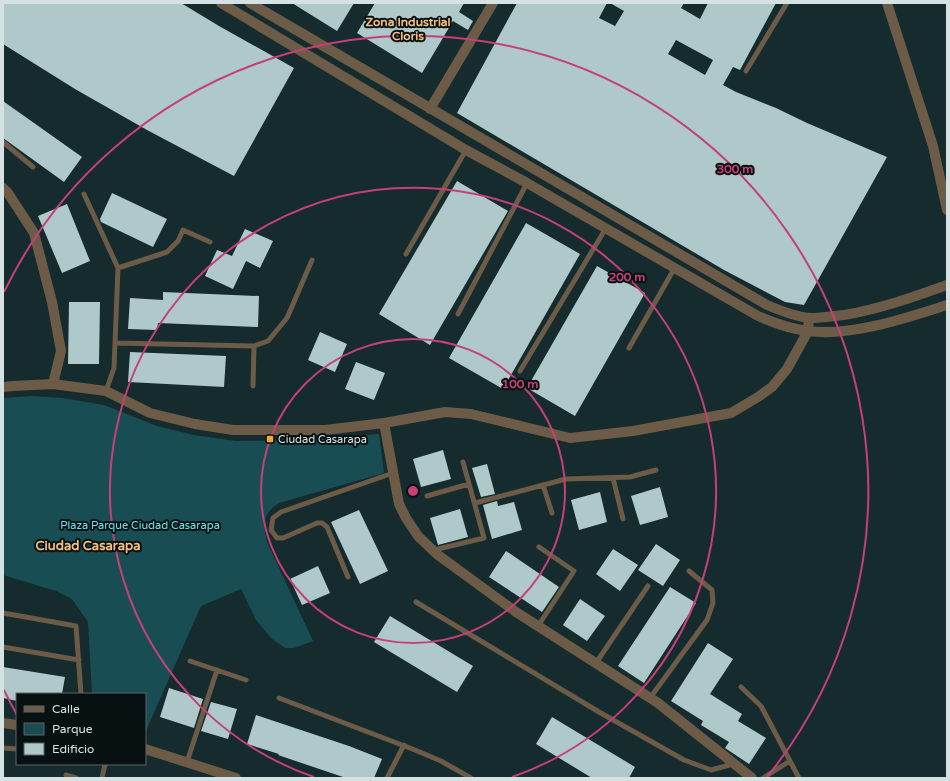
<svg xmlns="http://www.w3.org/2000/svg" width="950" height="781" viewBox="0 0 950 781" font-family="'Varela Round',sans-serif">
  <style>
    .green { fill: #184e53 }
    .building { fill: #afc9cb; fill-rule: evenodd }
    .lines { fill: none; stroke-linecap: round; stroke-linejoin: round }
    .lane { stroke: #6c5b47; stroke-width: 5 }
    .street { stroke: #6c5b47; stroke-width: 10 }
    .ring { fill: none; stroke: #c64076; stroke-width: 2 }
    .poi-dot { fill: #f1a640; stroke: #081112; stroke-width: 1.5 }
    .labels { text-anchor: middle; stroke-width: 4; stroke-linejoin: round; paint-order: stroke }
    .poi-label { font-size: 11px; fill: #d5e2e3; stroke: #081112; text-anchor: start }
    .park-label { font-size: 11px; fill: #65e3ef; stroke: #081112 }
    .neighbourhood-label { font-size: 12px; font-weight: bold; fill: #f4bf80; stroke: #081112 }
    .quarter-label { font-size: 13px; font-weight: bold; fill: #f4bf80; stroke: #081112 }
    .centre { fill: #c64076; stroke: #081112; stroke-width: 2 }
    .ring-label { font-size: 12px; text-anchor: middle; font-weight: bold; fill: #c64076; stroke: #081112; stroke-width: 4; stroke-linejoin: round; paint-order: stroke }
  </style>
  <rect width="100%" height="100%" fill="#152b2d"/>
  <path class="green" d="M31,396L63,398L104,405L157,426L194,435L236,441L313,440L379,434L384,473L279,503C262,514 263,524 267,542L313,641L294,648H285L272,639L256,620L241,589L201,606L145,733V694H92L88,622L72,599L56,591L3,575V398Z"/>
  <path class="building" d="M3,3H181L219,26L294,68L234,176L147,130L75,89L3,44Z
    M292,3H354L337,31Z
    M375,3H464L459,12L473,21L468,30L453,21L422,73L357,33Z
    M517,3H607L599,18L615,26L624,11L610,3H684L681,8L700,19L708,3H776L740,70L733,67L723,85L736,92L776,108L807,123L887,157L804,305L785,302L724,270L457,113ZM676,40L713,60L705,75L668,54Z
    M3,101L82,157L64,182L3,138Z
    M457,181L508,211L430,345L379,314Z
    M112,193L167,219L153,247L101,222L100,219Z
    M67,204L90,261L62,273L38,216Z
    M526,223L580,254L503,389L449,358Z
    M245,229L273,241L260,268L246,261L233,289L205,276L217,250L232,256Z
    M597,266L645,293L575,416L527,388Z
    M163,292L259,296L258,327L158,323L157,330L128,329L130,298L163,300Z
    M69,302H100L99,364H68Z
    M320,332L347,344L335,372L308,360Z
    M130,352L226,356L224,387L128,382Z
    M356,362L385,373L374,400L345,389Z
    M443,450L451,479L421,487L413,459Z
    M487,464L495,494L481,497L472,468Z
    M660,487L668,517L640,525L631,496Z
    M600,492L607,522L579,530L571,500Z
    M497,501L498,506L514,502L522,530L492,539L483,505Z
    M460,509L468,537L438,545L430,518Z
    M359,510L388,571L360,584L331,522Z
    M656,544L680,560L663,586L638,570Z
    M613,549L638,565L620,591L596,574Z
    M506,551L559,587L542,612L489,577Z
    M318,566L330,593L302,605L290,579Z
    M670,587L696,603L644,683L618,666Z
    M580,599L605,616L587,641L563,625Z
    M390,616L473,666L457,692L374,642Z
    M708,643L733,659L710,694L742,714L738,721L766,738L749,764L725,748L729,742L701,725L703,721L671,701Z
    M3,667L65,677L62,694H17V701L3,698Z
    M169,688L203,699L194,728L160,717Z
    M211,702L237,709L228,739L201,731Z
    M256,715L349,746L382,759L374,778H346L278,755L279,754L247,744Z
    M552,717L635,767L629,778H592L536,744Z"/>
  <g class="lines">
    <path class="lane" d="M746,71L787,3
      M3,142L33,167
      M84,194L118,268L114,368L106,391
      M406,254L466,150
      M118,268L167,252L178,241L183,230L210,242
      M458,314L527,183
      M115,343L254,346L268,341L287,318L312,260
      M629,348L674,269
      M520,371L606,228
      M253,386L254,346
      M613,478L623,519
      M543,485L552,513
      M427,496L469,484
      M475,503L566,479L630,477L656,470
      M434,550L484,538L463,462
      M348,577L327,527L322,523H317L283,538H277L271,530L273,518L281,512L393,473
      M416,602L599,712L684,760L711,770L733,764
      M3,613L76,626L81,694
      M538,626L574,571L539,547
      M3,647L79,660
      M190,661L246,680
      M596,663L648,586
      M741,687L761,706L799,778
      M279,698L415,750L441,761L471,778
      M650,698L707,620L713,603L712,590L689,571
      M3,748L17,749
      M187,762L217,670
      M66,775L76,778
      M102,778L105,764
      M387,778L404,745
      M763,778L790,761"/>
    <path class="street" d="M221,3L466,150L527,183L758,316C774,323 791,329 808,331C851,337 906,318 947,305
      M250,3L767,305C781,311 796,317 811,318C822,318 833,316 844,315C880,309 913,297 947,285
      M887,3L933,146L947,210
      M430,109L493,3
      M3,188L8,193L34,233L52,302L61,351L53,384
      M3,387L13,386L53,384L106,391L150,413L195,424L233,430H325L384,423L445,412L471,414L570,438L633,431L731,413L758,397L772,387L787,369L808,331L809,318
      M384,423L399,504L406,518L418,536L438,555L516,612L658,703L752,778
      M3,723L17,725
      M145,749L236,778"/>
  </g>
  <g class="ring">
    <circle cx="413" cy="491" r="152"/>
    <path d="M314 777A303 303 0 1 1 512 777"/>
    <path d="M17 715A455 455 0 0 1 4 690M4 292A455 455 0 1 1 767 777"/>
  </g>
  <rect class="poi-dot" x="266" y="435" width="8" height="8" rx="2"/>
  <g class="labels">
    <g class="poi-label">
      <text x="278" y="443">Ciudad Casarapa</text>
    </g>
    <g class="park-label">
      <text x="140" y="529">Plaza Parque Ciudad Casarapa</text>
    </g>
    <g class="neighbourhood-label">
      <text x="408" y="26">Zona Industrial<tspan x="408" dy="14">Cloris</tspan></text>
    </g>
    <g class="quarter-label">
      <text x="88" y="550">Ciudad Casarapa</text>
    </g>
  </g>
  <circle cx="413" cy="491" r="6" class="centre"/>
  <g class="ring-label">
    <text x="735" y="173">300 m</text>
    <text x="627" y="281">200 m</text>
    <text x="520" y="388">100 m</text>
  </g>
  <rect width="950" height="781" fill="none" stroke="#d5e2e3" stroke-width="8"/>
  <rect x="16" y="693" width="130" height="72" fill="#081112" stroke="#5a6566"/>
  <rect x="24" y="706" width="20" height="6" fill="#6c5b47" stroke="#5a6566"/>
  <text x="52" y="713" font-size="12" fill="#d5e2e3">Calle</text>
  <rect x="24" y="723" width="20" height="12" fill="#184e53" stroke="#5a6566"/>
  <text x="52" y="733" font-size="12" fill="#d5e2e3">Parque</text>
  <rect x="24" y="743" width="20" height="12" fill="#afc9cb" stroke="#5a6566"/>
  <text x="52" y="753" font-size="12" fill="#d5e2e3">Edificio</text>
</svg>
